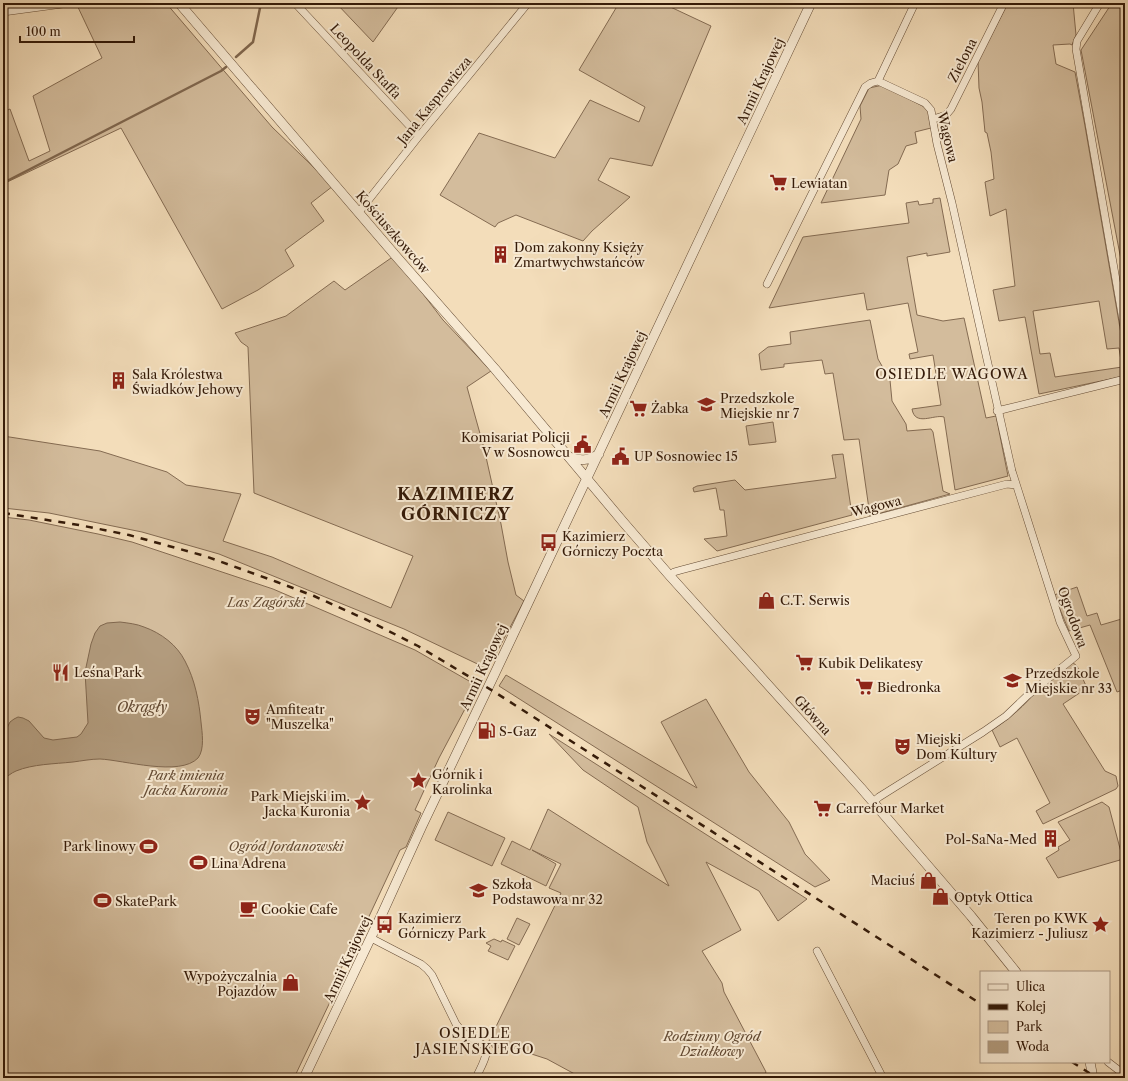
<svg xmlns="http://www.w3.org/2000/svg" width="1128" height="1081" viewBox="0 0 1128 1081" font-family="'Libre Caslon Text',serif">
  <style>
    .green { fill: #d3bc9c; stroke: #846b52; fill-rule: evenodd }
    .water { fill: #b29b7d; stroke: #80674e }
    .lines { fill: none; stroke-linecap: round; stroke-linejoin: round }
    .stream { stroke: #80674e; stroke-width: 2.5 }
    .minor-casing { stroke: #644b34; stroke-width: 8 }
    .tertiary-casing { stroke: #644b34; stroke-width: 10 }
    .minor { stroke: #f7e9d2; stroke-width: 7 }
    .tertiary { stroke: #f7e9d2; stroke-width: 9 }
    .rail { stroke: #341a08; stroke-width: 2.5; stroke-dasharray: 7 7; stroke-linecap: butt }
    .labels { text-anchor: middle; stroke-width: 4; stroke-linejoin: round; paint-order: stroke }
    .street-label { font-size: 13px; fill: #341a08; stroke: #f7e9d2 }
    .poi-label { font-size: 13px; fill: #341a08; stroke: #f7e9d2; text-anchor: start }
    .park-label { font-size: 13px; font-style: italic; fill: #644b34; stroke: #f7e9d2 }
    .neighbourhood-label { font-size: 14px; letter-spacing: 1px; fill: #341a08; stroke: #f7e9d2 }
    .water-label { font-size: 14px; font-style: italic; fill: #604731; stroke: #f7e9d2 }
    .district-label { font-size: 17px; font-weight: bold; letter-spacing: 1px; fill: #341a08; stroke: #f7e9d2 }
  </style>
  <rect width="100%" height="100%" fill="#f3ddba"/>
  <filter id="stains"><feTurbulence type="fractalNoise" baseFrequency=".005" numOctaves="4"/><feColorMatrix values="0 0 0 0 .2 0 0 0 0 .09 0 0 0 0 .02 0 0 0 .5 -.17"/></filter>
  <radialGradient id="worn" r=".72"><stop offset=".6" stop-color="#630" stop-opacity="0"/><stop offset="1" stop-color="#630" stop-opacity=".3"/></radialGradient>
  <path class="green" d="M76,3H166L272,127L333,186L311,203L324,221L285,250L294,266L258,290L222,309L121,128L3,184V112L10,109L29,161L50,151L33,96L102,58Z
    M336,3H399L400,4L373,42Z
    M619,3H662L711,26L652,166L610,158L598,180L630,197L592,231L583,241L516,215L498,223L495,227L440,195L479,133L555,158L590,100L639,122L645,107L579,70Z
    M1008,3H1073L1076,35L1072,45L1070,44L1053,45L1056,64L1075,72L1085,126L1125,357V376L1039,394L1025,317L999,321L993,290L1015,286L1006,209L990,216L985,182L994,179L991,152L987,133L985,132L982,102L979,88L978,61ZM1099,301L1107,349L1119,348L1122,367L1055,377L1050,353L1040,354L1033,311Z
    M1112,3H1125V281L1081,50Z
    M883,85L928,109L931,128L915,132L917,143L906,146L898,164L889,170L885,195L821,203L861,119L860,106L869,88Z
    M940,198L950,252L927,256V253L907,257L917,315L943,321L964,318L986,418L996,416L1008,476L955,490L944,417C934,414 915,427 912,409L941,405L933,355L910,359L909,354L918,352L908,303L867,310L864,293L769,308L803,237L909,223L906,203L918,201L919,205L933,203V199Z
    M394,256L443,320L491,371L467,387L484,448L501,524L508,562L516,595L524,601L488,669L404,629L219,554L142,532L49,513L3,508V436L100,451L167,472L186,485L241,494L223,541L272,557L391,608L413,556L254,493L248,347L241,342L235,333L286,316L334,281L345,290Z
    M870,320L878,359L890,380L892,401L906,424L907,431L931,429L933,432L943,491L950,494L870,516L859,439L844,440L833,373L825,374L822,360L784,364V367L761,370L759,354L768,347L791,344L790,332Z
    M773,422L776,442L749,445L746,426Z
    M843,454L852,515L717,551L704,539L727,536L724,510H720L716,488L694,492L693,488L697,486L735,480L745,490L836,478L832,455Z
    M3,517L29,520L98,534L132,542L273,589L415,650L476,685L466,707L439,758L415,810L421,813L406,847L400,850L351,955L347,956L328,997L330,1002L294,1078H3Z
    M1077,587L1087,616L1097,613L1101,625L1125,618V689L1117,692L1090,625L1069,631L1054,595Z
    M1072,662L1077,666L1087,688L1063,704L1105,771L1116,776L1118,786L1116,789L1043,824L1036,811L1050,803L1017,738L1000,747L992,730C1006,721 1020,710 1031,697Z
    M506,675L697,788L661,722L706,699L749,772L789,822L805,854L830,880L815,887L499,686Z
    M549,734L807,899L778,921L759,891L706,862L741,930L702,951L722,983L724,992L766,1072L763,1078H582L547,1059L510,1047L493,1048L489,1041L561,893L549,888L561,864L532,850L556,864L546,886L501,864L512,841L530,850L548,809L669,886L647,842L638,807L583,770Z
    M1102,802L1109,807L1122,856L1120,860L1058,878L1046,858L1059,850L1058,847L1070,840L1058,822Z
    M448,812L505,838L492,866L435,840Z
    M517,918L530,924L519,945L507,939Z
    M494,939L501,942L502,940L515,946L508,960L488,951L491,946L486,943Z"/>
  <path class="water" d="M120,622C128,623 137,624 144,627C161,633 177,645 185,661C195,680 199,701 201,722C202,732 205,749 198,758C180,777 123,760 100,759C91,759 81,761 73,762C54,764 33,764 16,771C11,773 7,777 3,779V736L10,722L14,719L18,717L23,718L29,721L44,738L53,740L77,737L81,734L88,723L85,672L91,644L95,633L100,626L107,623Z"/>
  <g class="lines">
    <path class="stream" d="M236,57L253,42L261,3
      M3,183L221,71L226,67"/>
    <defs>
      <path id="minor" d="M295,3L419,136
        M1100,3L1077,41L1076,49L1125,332
        M3,12L70,3
        M878,81L915,3
        M933,119L946,115L951,109L1004,3
        M359,212L419,136L528,3
        M767,284L865,87L871,83L878,81L925,103L931,110L937,144L952,203L1012,471L1060,622L1076,656L1028,695L1006,716L983,732L879,797L873,802
        M997,411L1125,379
        M670,576L674,572L681,570L1007,484L1016,485
        M371,938L421,964L427,969L432,975L456,1024L463,1033L485,1046C490,1054 479,1070 476,1078
        M817,951L883,1078
        M1108,1062L1125,1075"/>
      <path id="tertiary" d="M179,3L395,255L495,369L624,523L670,576L861,788L971,916L1016,972
        M569,457C580,461 588,461 599,454
        M1090,1062L1093,1078
        M304,1078L382,914L422,826L495,673L811,3"/>
    </defs>
    <use href="#minor" class="minor-casing"/>
    <use href="#tertiary" class="tertiary-casing"/>
    <use href="#minor" class="minor"/>
    <use href="#tertiary" class="tertiary"/>
    <path class="rail" d="M3,513L79,525L129,535L205,556L277,582L314,596L367,620L418,646L493,691L981,1004
      M1072,1062L1097,1078"/>
  </g>
  <defs>
    <symbol id="supermarket-bare" viewBox="-9 -9 18 18"><path d="M-6-5.5h2.5l.6 2H6L4.5 2H-2.5L-4.4-4H-6ZM-1.5 3.2a1.3 1.3 0 1 0 .1 0ZM3 3.2a1.3 1.3 0 1 0 .1 0Z" fill="#8f2418" stroke="#f7e9d2" stroke-width="2.5" paint-order="stroke"/></symbol>
    <symbol id="building-bare" viewBox="-9 -9 18 18"><path d="M-4-6H4V6H1V3H-1V6H-4ZM-2.5-4.3h1.7v1.8h-1.7ZM.8-4.3h1.7v1.8H.8ZM-2.5-1h1.7V.8h-1.7ZM.8-1h1.7V.8H.8Z" fill="#8f2418" stroke="#f7e9d2" stroke-width="2.5" paint-order="stroke"/></symbol>
    <symbol id="school-bare" viewBox="-9 -9 18 18"><path d="M0-5L7-2L0 1L-7-2ZM-4 1L0 2.5L4 1V4Q0 6-4 4Z" fill="#8f2418" stroke="#f7e9d2" stroke-width="2.5" paint-order="stroke"/></symbol>
    <symbol id="civic-bare" viewBox="-9 -9 18 18"><path d="M-.6-6.5H3V-4.5H.6V-3L4-1V1h2V6H-6V1h2V-1L-.6-3ZM-1.2 2.5V6h2.4V2.5Z" fill="#8f2418" stroke="#f7e9d2" stroke-width="2.5" paint-order="stroke"/></symbol>
    <symbol id="bus-bare" viewBox="-9 -9 18 18"><path d="M-5-6H5V4H4V6H2V4H-2V6H-4V4H-5ZM-3.5-4V0h7V-4ZM-3.5 1.2v1.5H-2V1.2ZM2 1.2v1.5H3.5V1.2Z" fill="#8f2418" stroke="#f7e9d2" stroke-width="2.5" paint-order="stroke"/></symbol>
    <symbol id="shop-bare" viewBox="-9 -9 18 18"><path d="M-5-2.5h2.3a2.7 3.5 0 0 1 5.4 0H5L5.5 6h-11ZM-1.5-2.5h3a1.5 2.3 0 0 0-3 0Z" fill="#8f2418" stroke="#f7e9d2" stroke-width="2.5" paint-order="stroke"/></symbol>
    <symbol id="restaurant-bare" viewBox="-9 -9 18 18"><path d="M-5-6h1v4h1v-4h1v4h1v-4h1v5L-1.5 .5V6h-2V.5L-5-1ZM5-6V6H3V1.5H1.5Q1.5-4 5-6Z" fill="#8f2418" stroke="#f7e9d2" stroke-width="2.5" paint-order="stroke"/></symbol>
    <symbol id="theatre-bare" viewBox="-9 -9 18 18"><path d="M-5-5.5Q0-4 5-5.5V0Q5 5 0 6Q-5 5-5 0ZM-3.3-2.5H-1v1.5H-3.3ZM1-2.5H3.3v1.5H1ZM-2.8 1Q0 5.5 2.8 1Z" fill="#8f2418" stroke="#f7e9d2" stroke-width="2.5" paint-order="stroke"/></symbol>
    <symbol id="fuel-bare" viewBox="-9 -9 18 18"><path d="M-5.5-6h7V0h2V4h1.3V-2.5L3-4.5l.8-.8L6-3V5H2.5V1h-1V6h-7ZM-4.2-4.7v3.2H.2V-4.7Z" fill="#8f2418" stroke="#f7e9d2" stroke-width="2.5" paint-order="stroke"/></symbol>
    <symbol id="sight-bare" viewBox="-9 -9 18 18"><path d="M0-6L1.8-2.2L6-1.7L2.9 1.2L3.7 5.4L0 3.3L-3.7 5.4L-2.9 1.2L-6-1.7L-1.8-2.2Z" fill="#8f2418" stroke="#f7e9d2" stroke-width="2.5" paint-order="stroke"/></symbol>
    <symbol id="stadium-bare" viewBox="-9 -9 18 18"><path d="M0-5a6.5 5 0 1 0 0 10a6.5 5 0 1 0 0-10ZM-3.5-1.8h7v3.6h-7Z" fill="#8f2418" stroke="#f7e9d2" stroke-width="2.5" paint-order="stroke"/></symbol>
    <symbol id="cafe-bare" viewBox="-9 -9 18 18"><path d="M-5.5-4.5H6V0H3Q3 3.5 0 3.5H-2.5Q-5.5 3.5-5.5 0ZM3-3.2v2h1.7v-2ZM-6 4.5H4V6H-6Z" fill="#8f2418" stroke="#f7e9d2" stroke-width="2.5" paint-order="stroke"/></symbol>
  </defs>
  <g fill-rule="evenodd">
    <use href="#supermarket-bare" x="766" y="170" width="25" height="25"/>
    <use href="#building-bare" x="488" y="242" width="25" height="25"/>
    <use href="#building-bare" x="106" y="368" width="25" height="25"/>
    <use href="#school-bare" x="694" y="392" width="25" height="25"/>
    <use href="#supermarket-bare" x="626" y="396" width="25" height="25"/>
    <use href="#civic-bare" x="570" y="432" width="25" height="25"/>
    <use href="#civic-bare" x="608" y="444" width="25" height="25"/>
    <use href="#bus-bare" x="536" y="530" width="25" height="25"/>
    <use href="#shop-bare" x="754" y="588" width="25" height="25"/>
    <use href="#supermarket-bare" x="792" y="650" width="25" height="25"/>
    <use href="#restaurant-bare" x="48" y="660" width="25" height="25"/>
    <use href="#school-bare" x="1000" y="668" width="25" height="25"/>
    <use href="#supermarket-bare" x="852" y="674" width="25" height="25"/>
    <use href="#theatre-bare" x="240" y="704" width="25" height="25"/>
    <use href="#fuel-bare" x="474" y="718" width="25" height="25"/>
    <use href="#theatre-bare" x="890" y="734" width="25" height="25"/>
    <use href="#sight-bare" x="406" y="768" width="25" height="25"/>
    <use href="#sight-bare" x="350" y="790" width="25" height="25"/>
    <use href="#supermarket-bare" x="810" y="796" width="25" height="25"/>
    <use href="#building-bare" x="1038" y="826" width="25" height="25"/>
    <use href="#stadium-bare" x="136" y="834" width="25" height="25"/>
    <use href="#stadium-bare" x="186" y="850" width="25" height="25"/>
    <use href="#shop-bare" x="916" y="868" width="25" height="25"/>
    <use href="#school-bare" x="466" y="878" width="25" height="25"/>
    <use href="#shop-bare" x="928" y="884" width="25" height="25"/>
    <use href="#stadium-bare" x="90" y="888" width="25" height="25"/>
    <use href="#cafe-bare" x="236" y="896" width="25" height="25"/>
    <use href="#bus-bare" x="372" y="912" width="25" height="25"/>
    <use href="#sight-bare" x="1088" y="912" width="25" height="25"/>
    <use href="#shop-bare" x="278" y="970" width="25" height="25"/>
  </g>
  <g class="labels">
    <g class="street-label">
      <text transform="translate(962 60) rotate(-63)" y="5">Zielona</text>
      <text transform="translate(366 61) rotate(47)" y="5">Leopolda Staffa</text>
      <text transform="translate(760 81) rotate(-65)" y="5">Armii Krajowej</text>
      <text transform="translate(434 100) rotate(-51)" y="5">Jana Kasprowicza</text>
      <text transform="translate(948 137) rotate(77)" y="5">Wagowa</text>
      <text transform="translate(393 232) rotate(49)" y="5">Kościuszkowców</text>
      <text transform="translate(622 374) rotate(-65)" y="5">Armii Krajowej</text>
      <text transform="translate(876 506) rotate(-14)" y="5">Wagowa</text>
      <text transform="translate(1073 617) rotate(70)" y="5">Ogrodowa</text>
      <text transform="translate(483 667) rotate(-65)" y="5">Armii Krajowej</text>
      <text transform="translate(813 715) rotate(48)" y="5">Główna</text>
      <text transform="translate(347 959) rotate(-65)" y="5">Armii Krajowej</text>
    </g>
    <g class="poi-label">
      <text x="791" y="188">Lewiatan</text>
      <text x="514" y="252">Dom zakonny Księży<tspan x="514" dy="15">Zmartwychwstańców</tspan></text>
      <text x="132" y="379">Sala Królestwa<tspan x="132" dy="15">Świadków Jehowy</tspan></text>
      <text x="720" y="403">Przedszkole<tspan x="720" dy="15">Miejskie nr 7</tspan></text>
      <text x="651" y="413">Żabka</text>
      <text x="570" y="442" text-anchor="end">Komisariat Policji<tspan x="570" dy="15">V w Sosnowcu</tspan></text>
      <text x="634" y="461">UP Sosnowiec 15</text>
      <text x="562" y="541">Kazimierz<tspan x="562" dy="15">Górniczy Poczta</tspan></text>
      <text x="780" y="605">C.T. Serwis</text>
      <text x="818" y="668">Kubik Delikatesy</text>
      <text x="74" y="677">Leśna Park</text>
      <text x="1025" y="678">Przedszkole<tspan x="1025" dy="15">Miejskie nr 33</tspan></text>
      <text x="877" y="692">Biedronka</text>
      <text x="266" y="714">Amfiteatr<tspan x="266" dy="15">"Muszelka"</tspan></text>
      <text x="499" y="736">S-Gaz</text>
      <text x="916" y="744">Miejski<tspan x="916" dy="15">Dom Kultury</tspan></text>
      <text x="432" y="779">Górnik i<tspan x="432" dy="15">Karolinka</tspan></text>
      <text x="350" y="801" text-anchor="end">Park Miejski im.<tspan x="350" dy="15">Jacka Kuronia</tspan></text>
      <text x="836" y="813">Carrefour Market</text>
      <text x="1037" y="844" text-anchor="end">Pol-SaNa-Med</text>
      <text x="136" y="851" text-anchor="end">Park linowy</text>
      <text x="211" y="868">Lina Adrena</text>
      <text x="915" y="885" text-anchor="end">Maciuś</text>
      <text x="492" y="889">Szkoła<tspan x="492" dy="15">Podstawowa nr 32</tspan></text>
      <text x="954" y="902">Optyk Ottica</text>
      <text x="115" y="906">SkatePark</text>
      <text x="261" y="914">Cookie Cafe</text>
      <text x="398" y="923">Kazimierz<tspan x="398" dy="15">Górniczy Park</tspan></text>
      <text x="1088" y="923" text-anchor="end">Teren po KWK<tspan x="1088" dy="15">Kazimierz - Juliusz</tspan></text>
      <text x="277" y="981" text-anchor="end">Wypożyczalnia<tspan x="277" dy="15">Pojazdów</tspan></text>
    </g>
    <g class="park-label">
      <text x="266" y="607">Las Zagórski</text>
      <text x="186" y="780">Park imienia<tspan x="186" dy="15">Jacka Kuronia</tspan></text>
      <text x="286" y="851">Ogród Jordanowski</text>
      <text x="712" y="1041">Rodzinny Ogród<tspan x="712" dy="15">Działkowy</tspan></text>
    </g>
    <g class="neighbourhood-label">
      <text x="952" y="379">OSIEDLE WAGOWA</text>
      <text x="475" y="1038">OSIEDLE<tspan x="475" dy="16">JASIEŃSKIEGO</tspan></text>
    </g>
    <g class="water-label">
      <text x="142" y="712">Okrągły</text>
    </g>
    <g class="district-label">
      <text x="456" y="500">KAZIMIERZ<tspan x="456" dy="20">GÓRNICZY</tspan></text>
    </g>
  </g>
  <rect width="1128" height="1081" fill="none" stroke="#f3ddba" stroke-width="16"/>
  <rect x="4" y="4" width="1120" height="1073" fill="none" stroke="#341a08" stroke-width="2"/>
  <rect x="8" y="8" width="1112" height="1065" fill="none" stroke="#341a08"/>
  <rect x="980" y="971" width="130" height="92" fill="#f7e9d2" stroke="#a99681"/>
  <rect x="988" y="984" width="20" height="6" fill="#f7e9d2" stroke="#a99681"/>
  <text x="1016" y="991" font-size="12" fill="#341a08">Ulica</text>
  <rect x="988" y="1004" width="20" height="6" fill="#341a08" stroke="#a99681"/>
  <text x="1016" y="1011" font-size="12" fill="#341a08">Kolej</text>
  <rect x="988" y="1021" width="20" height="12" fill="#d3bc9c" stroke="#a99681"/>
  <text x="1016" y="1031" font-size="12" fill="#341a08">Park</text>
  <rect x="988" y="1041" width="20" height="12" fill="#b29b7d" stroke="#a99681"/>
  <text x="1016" y="1051" font-size="12" fill="#341a08">Woda</text>
  <path d="M20 36v6h114v-6" fill="none" stroke="#341a08" stroke-width="2"/>
  <text x="26" y="36" font-size="12" fill="#341a08" stroke="#f7e9d2" stroke-width="3" paint-order="stroke">100 m</text>
  <rect width="100%" height="100%" filter="url(#stains)"/>
  <rect width="100%" height="100%" fill="url(#worn)"/>
</svg>
